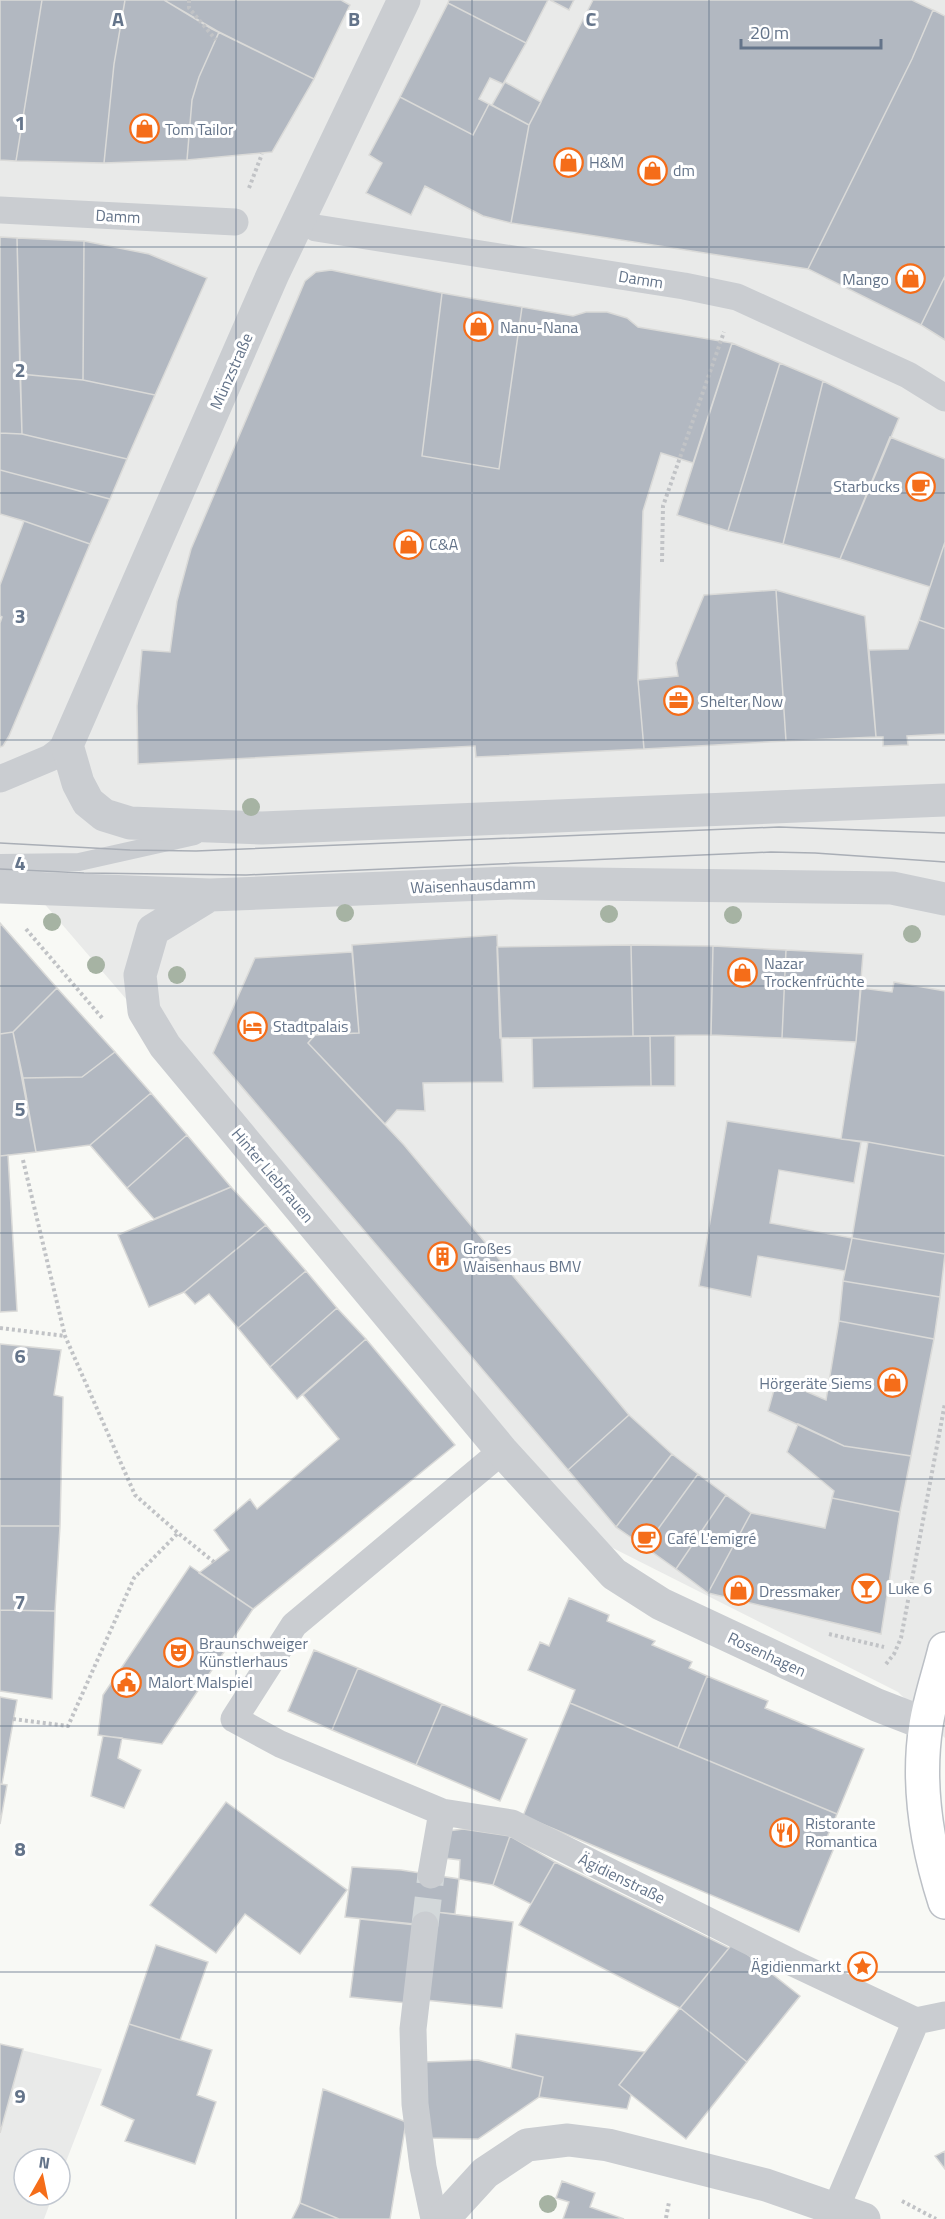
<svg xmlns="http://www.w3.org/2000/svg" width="945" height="2219" viewBox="0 0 945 2219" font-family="'Titillium Web',sans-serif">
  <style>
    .built { fill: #e9eae9 }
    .building { fill: #b2b8c1; stroke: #dadad8; stroke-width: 1.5 }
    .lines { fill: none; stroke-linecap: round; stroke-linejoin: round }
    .pedestrian-tunnel { stroke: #d3d8da; stroke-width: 27; stroke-dasharray: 27 14; stroke-linecap: butt }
    .secondary-casing { stroke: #bcc0c6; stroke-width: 36 }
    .path { stroke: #c1c3c6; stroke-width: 4; stroke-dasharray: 3 3; stroke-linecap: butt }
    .service { stroke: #cacdd1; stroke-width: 18 }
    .pedestrian { stroke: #cacdd1; stroke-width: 27 }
    .minor { stroke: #cacdd1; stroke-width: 33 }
    .secondary { stroke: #fff; stroke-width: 33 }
    .tram { stroke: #a9aeb6; stroke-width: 1.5 }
    .tree { fill: #a6b3a3 }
    .grid { fill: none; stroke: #64748a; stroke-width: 1.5; stroke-opacity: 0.55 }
    .labels { text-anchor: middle; stroke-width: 6; stroke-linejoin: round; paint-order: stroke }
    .poi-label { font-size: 16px; fill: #64748a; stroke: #fff; text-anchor: start }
    .street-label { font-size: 16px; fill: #64748a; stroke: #fff }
    .grid-label { font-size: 20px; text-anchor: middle; font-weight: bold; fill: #64748a; stroke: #fff; stroke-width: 6; stroke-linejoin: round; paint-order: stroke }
  </style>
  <rect width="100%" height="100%" fill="#f8f9f5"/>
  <path class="built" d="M0,0H945V1738L898,1692L585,1534L42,901L0,902Z
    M0,2045L102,2069L60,2177V2159H24V2195H53L44,2219H0Z"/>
  <path class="building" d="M0,0H42L16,161L0,160Z
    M42,0H125L114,64L104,163L16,161Z
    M125,0H164L219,32L199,77L192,100L187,160L104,163L114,64Z
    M164,0H341L350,5L314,79L212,29Z
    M449,0H548L526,43L448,3Z
    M550,0H574L569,10Z
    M593,0H912L933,10L912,59L808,269L511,223L529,125Z
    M448,3L526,43L503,84L490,78L479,99L489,104L473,135L400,97Z
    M933,10L945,16V276L921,325L808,269L912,59Z
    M219,32L314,79L272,152L187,160L192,100L199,77Z
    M505,82L541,102L529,125L492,105Z
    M400,97L473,135L489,104L529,125L511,223L483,216L425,186L411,215L366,193L382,163L369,155Z
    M0,237L17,238L22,434L0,433Z
    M17,238L84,241L83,380L20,374Z
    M84,241L149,254L207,278L155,395L83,380Z
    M331,270L442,293L422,456L499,469L522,307L573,316L586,312H607L627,318L638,327L732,343L693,463L661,453L643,511L638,680L644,749L476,757L475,746L138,764L137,706L142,650L170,652L177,601L191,549L305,281L316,272Z
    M945,276V340L921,325Z
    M442,293L522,307L499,469L422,456Z
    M732,343L780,363L728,531L677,515Z
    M780,363L823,381L783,544L728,531Z
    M20,374L83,380L155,395L127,459L22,434Z
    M823,381L899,418L840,559L783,544Z
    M0,433L22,434L127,459L110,499L0,470Z
    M890,437L945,459V542L930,587L840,559Z
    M0,470L110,499L90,544L24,521L0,514Z
    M24,521L90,544L9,736L3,746L0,747V623L2,617L0,616V585Z
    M945,542V629L919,620Z
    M776,590L786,741L644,749L638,680L678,676L676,663L704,595Z
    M776,590L865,616L876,737L786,741Z
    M919,620L945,629V734L907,736L908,745L883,746V737H876L869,650L908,649Z
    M0,923L57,988L13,1032L0,1034Z
    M497,935L503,1082L423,1083L425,1111L397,1110L385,1124L308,1043L315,1035L359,1033L352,945Z
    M631,945L713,946L711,1035L633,1036Z
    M631,945L633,1036L500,1038L497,947Z
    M713,946L786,950L782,1038L711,1035Z
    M786,950L863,954L856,1042L782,1038Z
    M352,952L359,1033L315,1035L308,1043L404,1145L629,1415L568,1470L213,1053L255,958Z
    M894,982L945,991V1156L868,1142L841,1139L856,1042L861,988L892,992Z
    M57,988L115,1052L82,1077L23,1078L13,1032Z
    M13,1032L36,1152L0,1156V1034Z
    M650,1036H675V1086H651Z
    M650,1036L651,1086L533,1088L532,1038Z
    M115,1052L151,1093L90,1145L36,1152L23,1078L82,1077Z
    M151,1093L187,1135L127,1188L90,1145Z
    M727,1121L861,1142L854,1183L779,1170L770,1223L852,1238L845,1271L758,1256L751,1297L699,1286Z
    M187,1135L231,1187L154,1219L127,1188Z
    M868,1142L945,1156V1254L852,1238Z
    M8,1155L17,1311L0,1312V1156Z
    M231,1187L266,1225L184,1292L149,1307L118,1235Z
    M266,1225L306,1271L238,1328L209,1294L195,1304L184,1292Z
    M852,1238L945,1254L940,1297L843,1281Z
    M306,1271L337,1308L270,1367L238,1328Z
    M843,1281L940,1297L934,1339L839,1321Z
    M337,1308L366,1339L297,1399L270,1367Z
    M839,1321L934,1339L911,1456L844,1446L768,1411L777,1379L826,1400Z
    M366,1339L455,1445L253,1609L199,1573L229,1550L214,1530L250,1499L257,1509L339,1439L303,1395Z
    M0,1344L61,1350L54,1395L63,1397L60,1526H0Z
    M629,1415L672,1454L616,1527L568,1470Z
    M798,1424L844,1446L911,1456L900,1512L832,1498L834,1491L787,1452Z
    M672,1454L698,1474L645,1547L616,1527Z
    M698,1474L726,1495L676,1569L645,1547Z
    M726,1495L751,1513L708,1593L676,1569Z
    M832,1498L900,1512L881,1634L708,1593L751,1513L825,1528Z
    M0,1526H60L55,1611L0,1610Z
    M190,1566L253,1609L162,1744L98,1735L103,1695Z
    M569,1598L609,1615L607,1621L655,1641L652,1645L692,1662L689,1668L707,1676L678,1748L570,1703L575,1690L528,1670L540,1642L549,1646Z
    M0,1610L55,1611L52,1699L0,1691Z
    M314,1650L358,1668L332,1730L288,1711Z
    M358,1668L442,1704L416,1765L332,1730Z
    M707,1676L768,1701L765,1708L864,1749L837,1814L678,1748Z
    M0,1697L17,1700L2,1784H0Z
    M570,1703L837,1814L824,1844L834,1848L799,1932L523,1816Z
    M442,1704L527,1739L500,1801L416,1765Z
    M103,1736L122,1738L118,1758L141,1770L124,1808L91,1796Z
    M0,1784L7,1785L0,1824Z
    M226,1802L347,1890L300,1954L245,1914L216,1953L150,1905Z
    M463,1829L510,1836L493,1885L459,1879L460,1860L444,1858L448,1831Z
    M510,1836L555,1862L531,1904L493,1885Z
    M555,1862L729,1948L680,2008L519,1925Z
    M352,1867L401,1870L459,1879L455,1914L436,1912L434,1926L345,1917Z
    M436,1912L513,1922L502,2008L425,2000Z
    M360,1919L416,1925L407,2003L350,1997Z
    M733,1943L800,1996L747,2062L680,2008Z
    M156,1945L208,1962L180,2040L129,2024Z
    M680,2008L747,2062L686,2139L619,2085Z
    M129,2024L212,2050L197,2095L216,2102L195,2164L125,2141L134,2120L101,2105Z
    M516,2034L645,2052L619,2085L631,2095L627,2109L539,2097L543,2077L511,2069Z
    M0,2044L23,2049L0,2133Z
    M478,2060L543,2077L539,2097L478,2139L426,2138L424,2062Z
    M323,2089L406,2122L390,2219H339L300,2203Z
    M945,2151V2169L935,2156Z
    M562,2181L595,2193L590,2207L624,2219H563L569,2202L556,2198Z
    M300,2203L339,2219H292Z"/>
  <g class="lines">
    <path class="pedestrian-tunnel" d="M425,1925L431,1875"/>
    <defs>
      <path id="secondary" d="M945,1649C939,1674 930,1699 926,1725C917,1783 927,1846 945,1902"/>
    </defs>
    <use href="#secondary" class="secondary-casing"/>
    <path class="path" d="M189,0V8L216,40
      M249,188L262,154
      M662,562L663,506L724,332
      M26,929L103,1019
      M23,1160L65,1336L135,1495L178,1533
      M0,1328L65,1336
      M829,1634L884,1647
      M886,1664L894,1654L901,1638L945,1403
      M13,1719L68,1726L134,1578L178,1533L214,1562
      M902,2201L936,2219
      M666,2218L669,2202"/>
    <path class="service" d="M0,863L79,862L195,836"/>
    <path class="pedestrian" d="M0,210L235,222
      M316,228L684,286L737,297L908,375L945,398
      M0,779L50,758L67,745
      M502,1451L294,1625L234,1719L280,1744L442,1812L512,1823L795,1964L916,2021
      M431,1875L442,1812
      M425,1925L413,2029L415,2104L423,2167L434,2219
      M836,2208L916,2021L945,2015"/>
    <path class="minor" d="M404,0L273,274L67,745L78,783L88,802L104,815L130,823L262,828L945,800
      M0,887L210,895L510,883L892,888L945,899
      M210,895L153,930L140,975L144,1011L165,1046L502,1451L614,1574L661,1604L877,1705L926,1724
      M443,2219L485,2173L527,2145L568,2140L608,2145L766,2185L864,2219"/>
    <use href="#secondary" class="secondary"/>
    <path class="tram" d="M0,843L130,850L196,851L779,827L945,833
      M0,869L84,873L246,875L771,852L815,853L945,862"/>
  </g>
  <g class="tree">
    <circle cx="251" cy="807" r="9"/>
    <circle cx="345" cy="913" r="9"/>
    <circle cx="609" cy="914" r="9"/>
    <circle cx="733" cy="915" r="9"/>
    <circle cx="52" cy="922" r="9"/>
    <circle cx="912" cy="934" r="9"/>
    <circle cx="96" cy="965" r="9"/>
    <circle cx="177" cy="975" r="9"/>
    <circle cx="548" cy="2204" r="9"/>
  </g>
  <path class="grid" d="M236,0V2219M472,0V2219M709,0V2219M0,247H945M0,493H945M0,740H945M0,986H945M0,1233H945M0,1479H945M0,1726H945M0,1972H945"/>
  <defs>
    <symbol id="shop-ring" viewBox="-11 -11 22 22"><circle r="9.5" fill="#fff" stroke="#f56d19" stroke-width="1.5"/><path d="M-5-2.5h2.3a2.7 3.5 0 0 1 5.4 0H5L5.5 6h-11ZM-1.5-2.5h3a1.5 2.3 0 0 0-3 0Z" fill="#f56d19"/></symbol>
    <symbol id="cafe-ring" viewBox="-11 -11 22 22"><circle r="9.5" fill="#fff" stroke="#f56d19" stroke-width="1.5"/><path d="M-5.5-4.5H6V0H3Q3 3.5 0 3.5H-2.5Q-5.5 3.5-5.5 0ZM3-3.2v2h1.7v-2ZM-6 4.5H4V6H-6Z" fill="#f56d19"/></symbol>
    <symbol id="office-ring" viewBox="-11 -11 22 22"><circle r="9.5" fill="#fff" stroke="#f56d19" stroke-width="1.5"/><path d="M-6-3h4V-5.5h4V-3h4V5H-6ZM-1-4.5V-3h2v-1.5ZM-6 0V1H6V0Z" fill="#f56d19"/></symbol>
    <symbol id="hotel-ring" viewBox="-11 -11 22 22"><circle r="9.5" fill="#fff" stroke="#f56d19" stroke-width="1.5"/><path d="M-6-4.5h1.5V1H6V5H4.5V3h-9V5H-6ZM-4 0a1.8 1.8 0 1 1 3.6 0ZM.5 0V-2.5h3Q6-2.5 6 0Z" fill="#f56d19"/></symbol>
    <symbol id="building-ring" viewBox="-11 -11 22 22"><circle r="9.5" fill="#fff" stroke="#f56d19" stroke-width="1.5"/><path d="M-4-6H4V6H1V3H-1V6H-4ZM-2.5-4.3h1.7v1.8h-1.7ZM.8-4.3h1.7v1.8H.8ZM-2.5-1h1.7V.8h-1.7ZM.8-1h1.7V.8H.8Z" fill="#f56d19"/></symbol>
    <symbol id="bar-ring" viewBox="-11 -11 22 22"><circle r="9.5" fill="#fff" stroke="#f56d19" stroke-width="1.5"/><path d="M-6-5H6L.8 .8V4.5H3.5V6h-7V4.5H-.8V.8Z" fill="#f56d19"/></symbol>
    <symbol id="theatre-ring" viewBox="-11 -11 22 22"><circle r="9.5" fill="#fff" stroke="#f56d19" stroke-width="1.5"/><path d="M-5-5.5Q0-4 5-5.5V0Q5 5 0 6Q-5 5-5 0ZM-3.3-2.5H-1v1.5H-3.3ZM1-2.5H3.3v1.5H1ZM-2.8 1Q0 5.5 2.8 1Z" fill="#f56d19"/></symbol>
    <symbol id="civic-ring" viewBox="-11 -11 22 22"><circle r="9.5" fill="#fff" stroke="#f56d19" stroke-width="1.5"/><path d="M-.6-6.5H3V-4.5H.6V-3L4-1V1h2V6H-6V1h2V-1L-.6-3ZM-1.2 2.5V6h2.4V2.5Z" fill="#f56d19"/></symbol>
    <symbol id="restaurant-ring" viewBox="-11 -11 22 22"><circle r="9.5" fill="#fff" stroke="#f56d19" stroke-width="1.5"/><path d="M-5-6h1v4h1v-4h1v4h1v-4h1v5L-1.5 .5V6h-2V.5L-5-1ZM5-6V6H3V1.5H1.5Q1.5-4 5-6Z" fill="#f56d19"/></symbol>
    <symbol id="sight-ring" viewBox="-11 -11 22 22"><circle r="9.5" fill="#fff" stroke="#f56d19" stroke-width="1.5"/><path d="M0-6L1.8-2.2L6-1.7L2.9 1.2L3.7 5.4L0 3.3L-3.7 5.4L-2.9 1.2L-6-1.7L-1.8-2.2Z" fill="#f56d19"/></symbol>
  </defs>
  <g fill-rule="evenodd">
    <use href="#shop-ring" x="128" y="112" width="33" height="33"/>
    <use href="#shop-ring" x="552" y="146" width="33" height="33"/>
    <use href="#shop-ring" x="636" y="154" width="33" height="33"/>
    <use href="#shop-ring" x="894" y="262" width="33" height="33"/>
    <use href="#shop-ring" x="462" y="310" width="33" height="33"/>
    <use href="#cafe-ring" x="904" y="470" width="33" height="33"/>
    <use href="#shop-ring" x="392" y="528" width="33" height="33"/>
    <use href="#office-ring" x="662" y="684" width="33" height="33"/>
    <use href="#shop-ring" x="726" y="956" width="33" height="33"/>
    <use href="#hotel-ring" x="236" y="1010" width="33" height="33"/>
    <use href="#building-ring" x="426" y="1240" width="33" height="33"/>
    <use href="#shop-ring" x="876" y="1366" width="33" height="33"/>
    <use href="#cafe-ring" x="630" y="1522" width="33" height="33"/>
    <use href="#bar-ring" x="850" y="1572" width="33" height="33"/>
    <use href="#shop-ring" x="722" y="1574" width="33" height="33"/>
    <use href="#theatre-ring" x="162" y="1636" width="33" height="33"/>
    <use href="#civic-ring" x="110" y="1666" width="33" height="33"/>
    <use href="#restaurant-ring" x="768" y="1816" width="33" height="33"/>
    <use href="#sight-ring" x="846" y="1950" width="33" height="33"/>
  </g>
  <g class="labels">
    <g class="poi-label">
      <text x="165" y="135">Tom Tailor</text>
      <text x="589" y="168">H&amp;M</text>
      <text x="673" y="176">dm</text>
      <text x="889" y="285" text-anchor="end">Mango</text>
      <text x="500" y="333">Nanu-Nana</text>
      <text x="900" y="492" text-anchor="end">Starbucks</text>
      <text x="429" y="550">C&amp;A</text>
      <text x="700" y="707">Shelter Now</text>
      <text x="764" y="969">Nazar<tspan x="764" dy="18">Trockenfrüchte</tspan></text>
      <text x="273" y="1032">Stadtpalais</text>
      <text x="463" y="1254">Großes<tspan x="463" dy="18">Waisenhaus BMV</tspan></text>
      <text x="872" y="1389" text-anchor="end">Hörgeräte Siems</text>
      <text x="667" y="1544">Café L'emigré</text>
      <text x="888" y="1594">Luke 6</text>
      <text x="759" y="1597">Dressmaker</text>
      <text x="199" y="1649">Braunschweiger<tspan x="199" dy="18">Künstlerhaus</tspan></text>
      <text x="148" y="1688">Malort Malspiel</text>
      <text x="805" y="1829">Ristorante<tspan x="805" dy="18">Romantica</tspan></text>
      <text x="841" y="1972" text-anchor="end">Ägidienmarkt</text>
    </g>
    <g class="street-label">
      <text transform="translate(118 216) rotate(3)" y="6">Damm</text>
      <text transform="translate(641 279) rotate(9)" y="6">Damm</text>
      <text transform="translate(231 371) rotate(-66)" y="6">Münzstraße</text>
      <text transform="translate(473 885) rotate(-2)" y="6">Waisenhausdamm</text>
      <text transform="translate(273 1175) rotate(50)" y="6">Hinter Liebfrauen</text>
      <text transform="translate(767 1654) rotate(25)" y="6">Rosenhagen</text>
      <text transform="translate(622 1878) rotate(26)" y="6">Ägidienstraße</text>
    </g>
  </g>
  <g class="grid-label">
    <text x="118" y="26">A</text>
    <text x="354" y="26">B</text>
    <text x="591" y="26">C</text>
    <text x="20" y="130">1</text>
    <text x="20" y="377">2</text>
    <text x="20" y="623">3</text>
    <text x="20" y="870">4</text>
    <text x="20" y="1116">5</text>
    <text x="20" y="1363">6</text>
    <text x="20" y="1609">7</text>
    <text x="20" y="1856">8</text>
    <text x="20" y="2103">9</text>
  </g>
  <g transform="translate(42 2177) rotate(9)"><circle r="28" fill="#ffffff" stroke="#c1c7d0" stroke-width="1.5"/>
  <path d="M0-4.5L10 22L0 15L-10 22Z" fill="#f56d19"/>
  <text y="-9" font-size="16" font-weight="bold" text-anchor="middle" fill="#64748a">N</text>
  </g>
  <path d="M741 39v9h140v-9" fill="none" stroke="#64748a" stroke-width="3"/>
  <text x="750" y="39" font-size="18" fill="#64748a" stroke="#ffffff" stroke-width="4.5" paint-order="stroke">20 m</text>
</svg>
